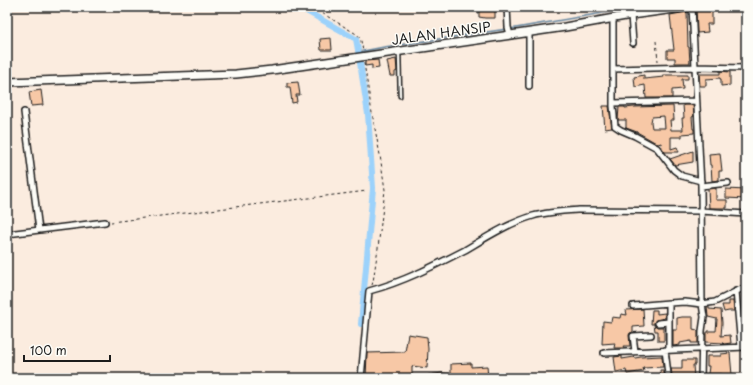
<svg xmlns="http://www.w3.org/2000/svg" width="753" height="385" viewBox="0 0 753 385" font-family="'Playpen Sans',sans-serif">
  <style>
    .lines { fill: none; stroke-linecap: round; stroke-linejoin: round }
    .stream { stroke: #6989a2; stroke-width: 1.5 }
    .canal { stroke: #9cd2fb; stroke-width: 6 }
    .building { fill: #f7c8a6; stroke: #1c1c1c; fill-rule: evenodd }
    .lane-casing { stroke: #1c1c1c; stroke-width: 5.5 }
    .street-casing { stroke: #1c1c1c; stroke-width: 8 }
    .secondary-casing { stroke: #1c1c1c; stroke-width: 10 }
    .path { stroke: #1c1c1c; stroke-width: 1; stroke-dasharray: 3 3; stroke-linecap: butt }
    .lane { stroke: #fdfcf7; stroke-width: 2.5 }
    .street { stroke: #fdfcf7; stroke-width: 5 }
    .secondary { stroke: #fdfcf7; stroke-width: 7 }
    .labels { text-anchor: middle; stroke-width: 3; stroke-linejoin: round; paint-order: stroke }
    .street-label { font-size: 13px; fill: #1c1c1c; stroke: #fdfcf7 }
  </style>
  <rect width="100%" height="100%" fill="#fbecdf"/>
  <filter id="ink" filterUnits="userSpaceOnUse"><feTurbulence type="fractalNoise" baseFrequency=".025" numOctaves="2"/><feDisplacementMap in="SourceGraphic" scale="8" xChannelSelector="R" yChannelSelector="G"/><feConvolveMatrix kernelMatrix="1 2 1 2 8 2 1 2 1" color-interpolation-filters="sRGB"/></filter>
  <g filter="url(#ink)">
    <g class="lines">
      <path class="stream" d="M510,29L637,7
        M358,52L384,47L507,29"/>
      <path class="canal" d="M299,7L356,39L358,50L368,114L373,188L361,324"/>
    </g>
    <path class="building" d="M483,7H495V18H485L479,17V11L483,10Z
      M696,7H712L713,12L712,13V24H707L708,32L697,33Z
      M687,12L688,47H689L690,63H675V58H667V50H674L670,15Z
      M331,38L332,50H321L320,39Z
      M396,59L397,71L395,72V76H390L387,61Z
      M378,60L379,68L372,69V65L365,66V61Z
      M720,71L730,72V85L721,86V79H720V78L706,79V86H700L699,74H720Z
      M644,75V79L664,77L663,75H688V79H682L683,89L672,90V98H646L645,85L635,87L634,77Z
      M298,82L300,95H296L297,102L292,103L290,87H287V83Z
      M41,90L43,105L31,106L29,92Z
      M683,105H693L694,116L692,117L693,129H694V133L682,134V137H671V149L677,147L679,152H665L662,148L661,143L658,144L637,132L626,128V120H618L619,107H625V108L634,107L673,106L674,120H670L671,130H683L682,118H684ZM664,116L665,128H652L651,122L652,117Z
      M603,106H609L612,128L605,129Z
      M693,151V162L675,165L670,159Z
      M720,153L722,171H719V180L712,181L711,165H710L709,154Z
      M716,188V200H727V208H709L708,189Z
      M726,189L746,190V199L726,198Z
      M729,301H733L734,311H729L724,312L722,305H729Z
      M707,307H709V309L721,310L722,323L721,336L730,335L731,343L724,344L723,343L706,342V333H708V331H716L717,319L708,317Z
      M643,309L644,326L633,327V332L630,333L629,335L630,346H623L624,348H614L615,343L602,344L603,321L611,322L612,317L620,318L621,314L627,315L626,310Z
      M652,310H657V314L665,313V318L656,320L654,322V324H651Z
      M682,317H693V329L697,330L698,332V343H691V341L680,343V345L673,346V330H677V318Z
      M654,324L657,327H664V341H658V331H655Z
      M408,334L427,337L428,349L427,368L412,366V378H366L367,353L405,352Z
      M730,353L732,375L723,376L722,374H708L709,366H707V356H721V354Z
      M622,356V359L634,357L635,358L641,357L662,356L663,367L643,368L644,371L627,374L626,370L616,372L614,357Z
      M682,360H695V365H693L694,378L681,377L675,378H661L660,370H663L664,375L666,377H670L672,375L671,369H682Z
      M471,363V367L487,366L488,378H428V375L442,373L451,374V364Z"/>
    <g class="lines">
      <defs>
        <path id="lane" d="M399,52L400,96"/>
        <path id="street" d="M507,7L508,27L510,35
          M692,7L701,186L702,304L704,317L702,331L701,378
          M631,15L633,43
          M613,18V106L615,126L621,130L635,136L657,148L674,170L682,176L701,181
          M613,69L694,67L746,68
          M529,86V32
          M613,103L696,101
          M24,112L39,230
          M701,186L728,183
          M7,234L105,222
          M736,291L741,347
          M669,303V350
          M633,306L669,303L685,302L702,304L715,302L739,290L746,288
          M658,323L669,322
          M665,350L668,374
          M635,351L633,336L651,335
          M604,353L746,347
          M361,378L369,291C403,282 434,266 465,250C487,237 509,223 533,216C547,212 564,211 579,210L701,211L746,214"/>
        <path id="secondary" d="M7,82L236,74L272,70L565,27L631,15L689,7"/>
      </defs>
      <use href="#lane" class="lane-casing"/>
      <use href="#street" class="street-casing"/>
      <use href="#secondary" class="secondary-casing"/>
      <path class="path" d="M312,7L358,35L361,41L363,51
        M656,41L658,61
        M364,63L372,113L380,155L385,190L378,248L373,282L372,285
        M111,222L367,191"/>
      <use href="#lane" class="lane"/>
      <use href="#street" class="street"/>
      <use href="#secondary" class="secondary"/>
    </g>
  </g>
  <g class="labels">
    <g class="street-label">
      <text transform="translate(441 33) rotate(-8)" y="5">JALAN HANSIP</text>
    </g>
  </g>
  <rect width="753" height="385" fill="none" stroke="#fdfcf7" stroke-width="24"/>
  <rect x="12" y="12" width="729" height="361" fill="none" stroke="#1c1c1c" stroke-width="1.5" filter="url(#ink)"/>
  <path d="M24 355v6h86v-6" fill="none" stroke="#1c1c1c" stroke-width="2"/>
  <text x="30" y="355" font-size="12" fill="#1c1c1c" stroke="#fdfcf7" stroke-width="3" paint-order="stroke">100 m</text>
</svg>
